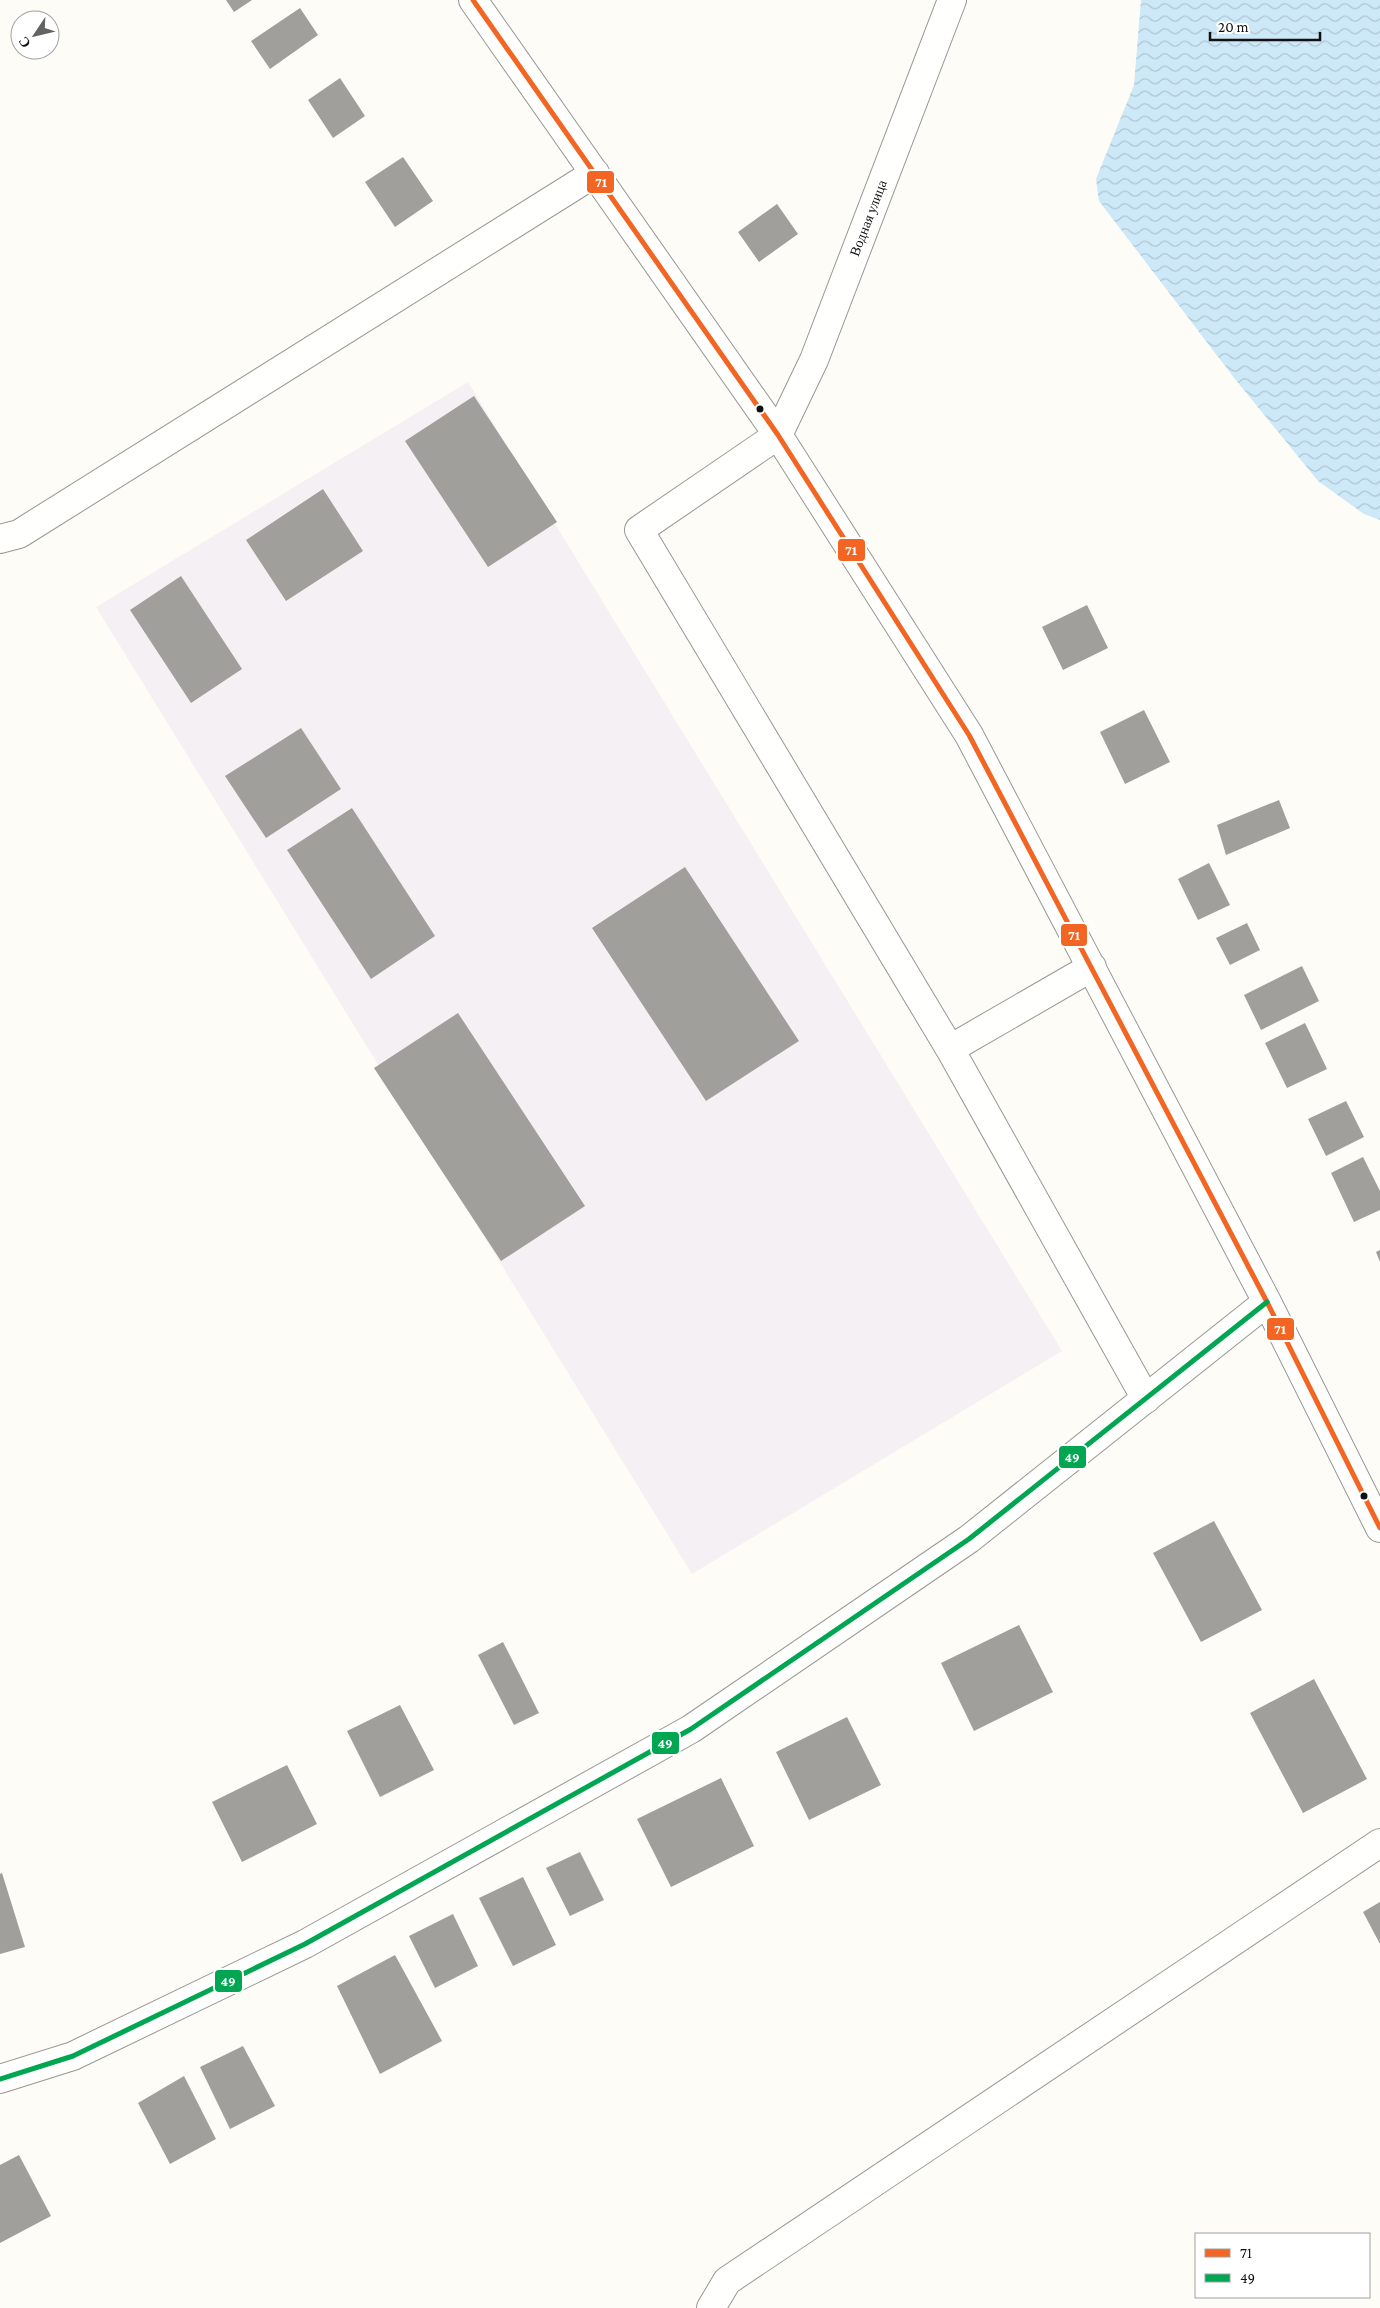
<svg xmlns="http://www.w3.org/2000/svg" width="1380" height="2308" viewBox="0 0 1380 2308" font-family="'Crimson Pro',serif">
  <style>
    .industrial { fill: #f5f0f3 }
    .water { fill: url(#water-waves) }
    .building { fill: #a19f9c }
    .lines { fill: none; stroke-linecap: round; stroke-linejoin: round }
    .minor-casing { stroke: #979795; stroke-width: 30 }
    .minor { stroke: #fffffe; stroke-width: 28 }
    .bus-1-casing { stroke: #fff; stroke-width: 9 }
    .bus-2-casing { stroke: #fff; stroke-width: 9 }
    .bus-1 { stroke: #f26522; stroke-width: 5 }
    .bus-2 { stroke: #00a651; stroke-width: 5 }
    .bus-dot { fill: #111; stroke: #fff; stroke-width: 2 }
    .labels { text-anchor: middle; stroke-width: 5; stroke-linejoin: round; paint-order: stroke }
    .street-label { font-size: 14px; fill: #111; stroke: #fff }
    .line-badge { stroke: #fff; stroke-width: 2 }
    .badge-label { font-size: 14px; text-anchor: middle; font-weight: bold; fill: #fff }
  </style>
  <defs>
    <pattern id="water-waves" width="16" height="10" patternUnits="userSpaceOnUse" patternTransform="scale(1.25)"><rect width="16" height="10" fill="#cde8f7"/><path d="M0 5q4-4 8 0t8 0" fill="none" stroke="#afc6d3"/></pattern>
  </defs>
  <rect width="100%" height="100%" fill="#fdfcf7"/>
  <path class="industrial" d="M468,382L1062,1351L692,1574L96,607Z"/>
  <path class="water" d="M1141,0H1380V520L1364,514L1318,481L1235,379L1099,201L1096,179L1134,85Z"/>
  <path class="building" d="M226,0H252L234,12Z
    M300,8L318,35L270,69L251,41Z
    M340,78L365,116L333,138L308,100Z
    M403,157L433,201L395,227L365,182Z
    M777,204L798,234L759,262L738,232Z
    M474,396L557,522L488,567L405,441Z
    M323,489L363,551L286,601L246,540Z
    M181,576L242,669L191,703L130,610Z
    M1087,605L1108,648L1063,670L1042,627Z
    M1144,710L1170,762L1125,784L1100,732Z
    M301,728L341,789L266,838L225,776Z
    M1279,800L1290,828L1226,855L1217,825Z
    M352,808L435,936L371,979L287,850Z
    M1209,863L1230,905L1198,920L1178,879Z
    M685,867L799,1041L706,1101L592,928Z
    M1247,923L1260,950L1230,965L1216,938Z
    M1302,966L1319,1001L1261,1030L1244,995Z
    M458,1013L585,1206L501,1261L374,1068Z
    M1305,1023L1327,1069L1287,1088L1265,1043Z
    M1346,1101L1364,1137L1326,1156L1308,1119Z
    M1363,1157L1380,1191V1210L1354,1222L1331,1173Z
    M1380,1250V1262L1376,1252Z
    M1214,1521L1262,1610L1201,1642L1153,1553Z
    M1019,1625L1053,1692L974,1731L941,1663Z
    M503,1642L539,1713L514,1725L478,1655Z
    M1314,1679L1367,1779L1303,1813L1250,1713Z
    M400,1705L434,1770L380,1797L347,1731Z
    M847,1717L881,1785L809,1820L776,1752Z
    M287,1765L317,1824L242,1862L212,1802Z
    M721,1778L754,1846L671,1887L637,1819Z
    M580,1852L604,1900L570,1916L546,1868Z
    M2,1873L25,1947L0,1954V1874Z
    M523,1877L556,1945L513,1966L479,1898Z
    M1380,1902V1944L1363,1912Z
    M453,1914L478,1966L435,1988L409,1936Z
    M395,1955L442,2041L380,2074L337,1986Z
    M243,2046L275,2106L230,2129L200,2067Z
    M184,2076L216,2139L170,2164L138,2103Z
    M19,2155L51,2216L0,2243V2165Z"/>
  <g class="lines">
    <defs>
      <path id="minor" d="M473,0L778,435L969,735L1267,1302L1380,1528
        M952,0L814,360L778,435L639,530L950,1049L1092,967
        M0,539L19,534L595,173
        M950,1049L1146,1399
        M0,2079L73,2056L305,1944L691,1729L969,1539L1267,1302
        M711,2308L727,2281L1380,1843"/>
    </defs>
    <use href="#minor" class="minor-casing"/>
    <use href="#minor" class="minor"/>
    <defs>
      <path id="bus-1" d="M473,0L778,435L969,735L1267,1302L1380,1528"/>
      <path id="bus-2" d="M0,2079L73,2056L305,1944L691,1729L969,1539L1267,1302"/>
    </defs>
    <use href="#bus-1" class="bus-1-casing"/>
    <use href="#bus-2" class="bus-2-casing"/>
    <use href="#bus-1" class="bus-1"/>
    <use href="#bus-2" class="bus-2"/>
  </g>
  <g class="bus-dot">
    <circle cx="760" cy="409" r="4.5"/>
    <circle cx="1364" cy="1496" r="4.5"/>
  </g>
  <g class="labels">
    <g class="street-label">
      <text transform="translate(868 218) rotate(-69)" y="5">Водная улица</text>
    </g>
  </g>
  <g class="line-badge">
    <rect x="586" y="170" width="29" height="24" rx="5" fill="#f26522"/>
    <rect x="837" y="538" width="29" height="24" rx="5" fill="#f26522"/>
    <rect x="1060" y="923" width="28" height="24" rx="5" fill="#f26522"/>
    <rect x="1266" y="1317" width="29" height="24" rx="5" fill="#f26522"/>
    <rect x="1058" y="1445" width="29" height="24" rx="5" fill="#00a651"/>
    <rect x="651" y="1731" width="29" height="24" rx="5" fill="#00a651"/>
    <rect x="214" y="1969" width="29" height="24" rx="5" fill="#00a651"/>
  </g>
  <g class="badge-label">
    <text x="601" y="187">71</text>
    <text x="851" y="555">71</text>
    <text x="1074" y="940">71</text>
    <text x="1280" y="1334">71</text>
    <text x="1072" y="1462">49</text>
    <text x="665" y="1748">49</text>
    <text x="228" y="1986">49</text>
  </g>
  <rect x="1195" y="2233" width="175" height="65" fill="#ffffff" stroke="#a0a0a0"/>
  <rect x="1205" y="2249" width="25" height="8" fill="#f26522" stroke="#a0a0a0"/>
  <text x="1240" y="2258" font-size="15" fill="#111111">71</text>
  <rect x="1205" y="2274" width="25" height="8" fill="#00a651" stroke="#a0a0a0"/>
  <text x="1240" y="2283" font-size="15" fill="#111111">49</text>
  <g transform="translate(35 35) rotate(235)"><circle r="24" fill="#ffffff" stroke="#a0a0a0"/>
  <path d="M0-4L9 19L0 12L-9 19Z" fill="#646362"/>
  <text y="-8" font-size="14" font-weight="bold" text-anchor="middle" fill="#111111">С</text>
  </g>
  <path d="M1210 32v8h110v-8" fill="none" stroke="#111111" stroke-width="2.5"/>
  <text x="1218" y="32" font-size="15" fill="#111111" stroke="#ffffff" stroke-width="4" paint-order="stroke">20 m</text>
</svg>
